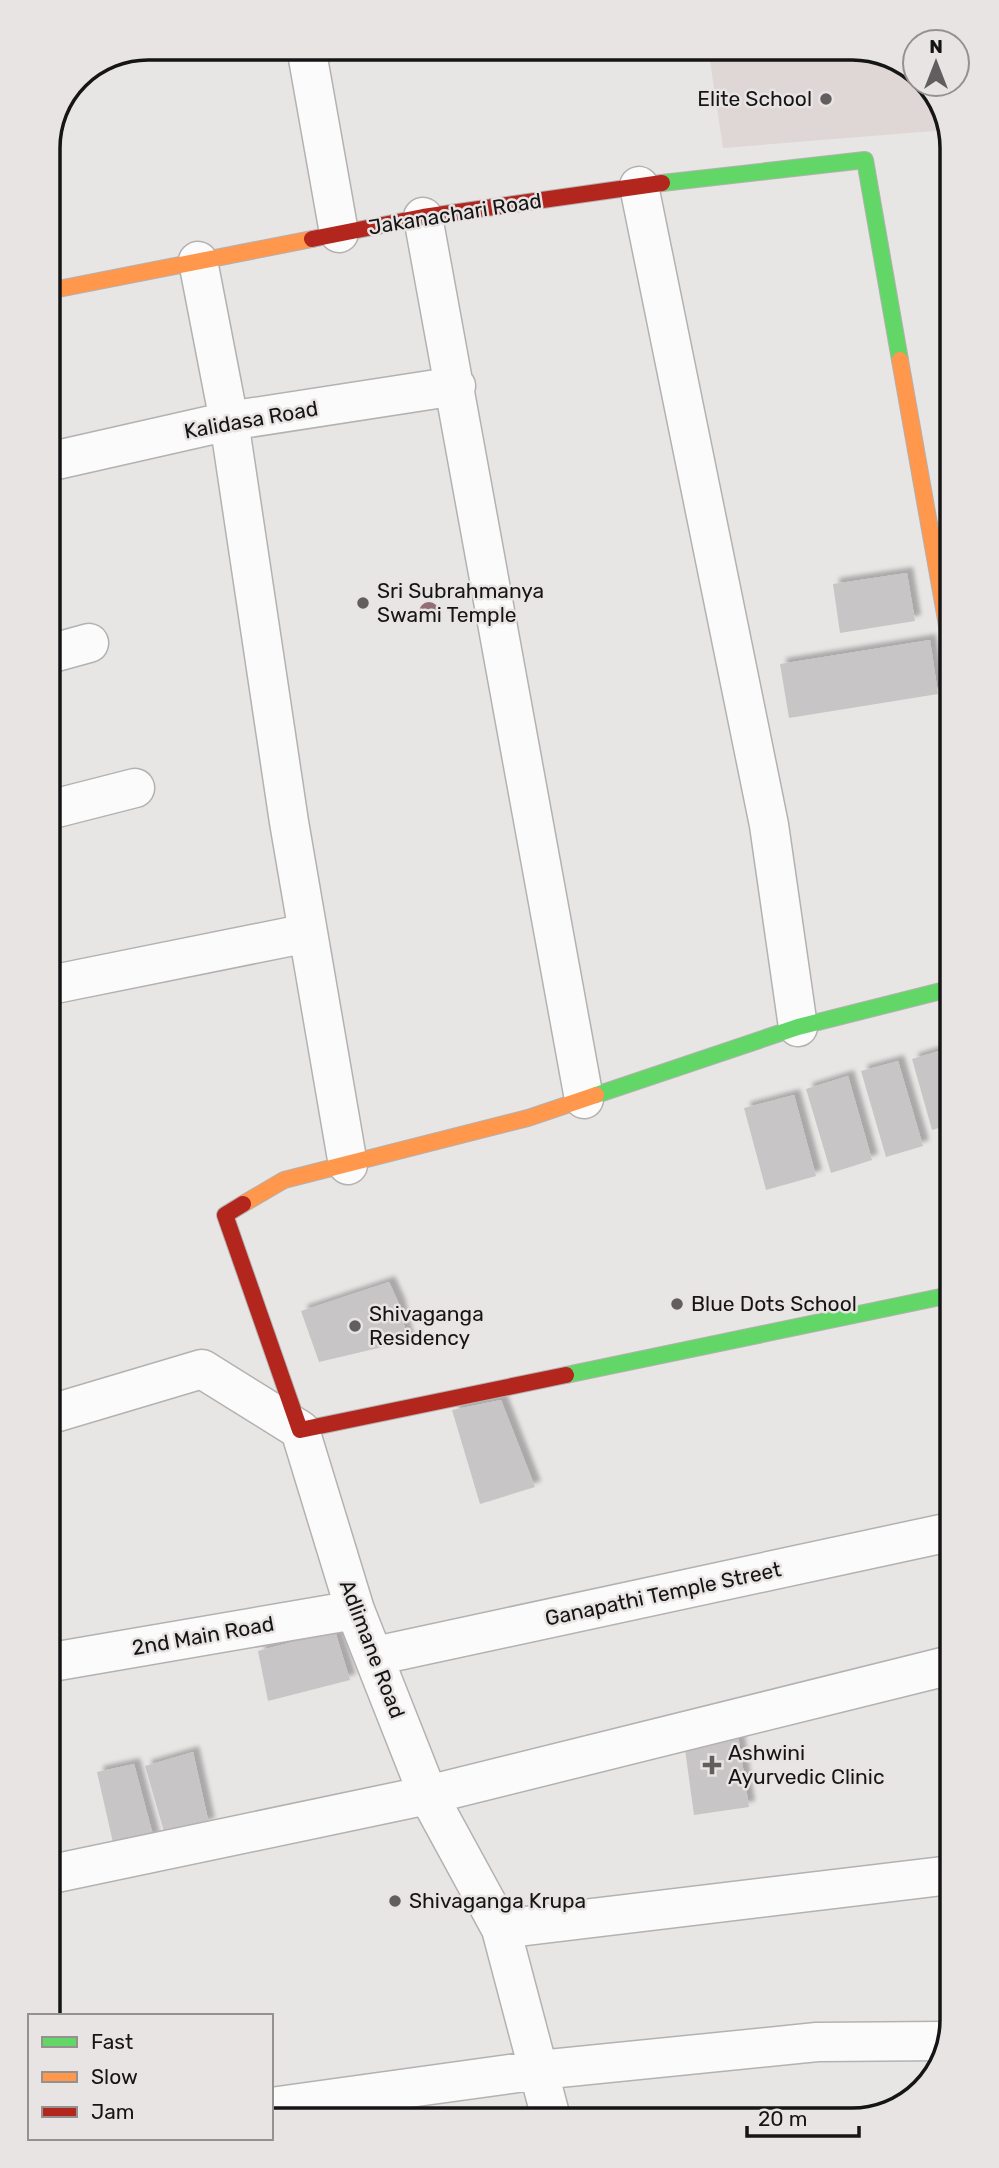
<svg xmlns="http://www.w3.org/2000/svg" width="999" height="2168" viewBox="0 0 999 2168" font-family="Rubik,sans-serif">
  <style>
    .built { fill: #dfd6d6 }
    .building { fill: #c7c5c5; filter: url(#shadow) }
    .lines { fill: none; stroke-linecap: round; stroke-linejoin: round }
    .street-casing { stroke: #b4b1b1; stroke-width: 41 }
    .fast-casing { stroke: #b4b1b1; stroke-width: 18 }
    .slow-casing { stroke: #b4b1b1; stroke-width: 18 }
    .jam-casing { stroke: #b4b1b1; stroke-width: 18 }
    .street { stroke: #fcfbfb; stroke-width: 38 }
    .fast { stroke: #63d668; stroke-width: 16 }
    .slow { stroke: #ff974d; stroke-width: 16 }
    .jam { stroke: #b3261e; stroke-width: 16 }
    .tree { fill: #936e77 }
    .poi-dot { fill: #605e5e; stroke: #e9e4e4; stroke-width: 2.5 }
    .labels { text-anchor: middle; stroke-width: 5; stroke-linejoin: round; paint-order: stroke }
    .poi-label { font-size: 21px; fill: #161515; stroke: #e9e4e4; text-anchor: start }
    .street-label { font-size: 21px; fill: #161515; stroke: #e9e4e4 }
    .rim { fill: none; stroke: #161515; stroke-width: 3.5 }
  </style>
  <defs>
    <filter id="shadow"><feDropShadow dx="6" dy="-6" stdDeviation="2" flood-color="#0004"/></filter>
  </defs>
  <rect width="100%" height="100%" fill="#e8e5e5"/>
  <path class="built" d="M708,47L858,48L912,68L915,84H924L946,115V130L723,148Z"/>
  <path class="building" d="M907,573L915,621L840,633L833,584Z
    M930,640L938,694L789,718L780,664Z
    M949,1048V1125L932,1130L912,1059Z
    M898,1061L923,1146L886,1157L861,1071Z
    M848,1076L872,1160L831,1173L806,1089Z
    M794,1095L816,1176L766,1190L744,1108Z
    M389,1282L399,1304L408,1341L319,1362L301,1311Z
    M501,1400L535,1487L480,1504L452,1410Z
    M335,1631L350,1680L268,1701L258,1651Z
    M738,1735L749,1807L694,1815L684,1742Z
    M193,1752L209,1824L165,1835L145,1766Z
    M134,1764L154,1839L114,1847L97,1772Z"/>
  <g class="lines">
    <defs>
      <path id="street" d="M306,47L339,233
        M639,186L769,825L798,1027
        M423,217L584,1099
        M198,261L229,421L289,822L348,1165
        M48,462L229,421L456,386
        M49,654L89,643
        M49,810L135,788
        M50,985L308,933
        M51,1414L202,1369L300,1430L355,1610L428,1795L501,1929L551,2118
        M375,1656L950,1532
        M52,1662L355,1610
        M52,1874L428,1795L951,1665
        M501,1929L951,1875
        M271,2107L539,2070L817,2042L945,2041"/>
      <path id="fast" d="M662,183L865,160L900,360
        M596,1095L798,1027L949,989
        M566,1375L950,1295"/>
      <path id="slow" d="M48,291L312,239
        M900,360L948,631
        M243,1204L284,1180L528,1118L596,1095"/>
      <path id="jam" d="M312,239L423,217L662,183
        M243,1204L225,1215L300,1430L566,1375"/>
    </defs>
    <use href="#street" class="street-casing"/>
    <use href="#fast" class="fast-casing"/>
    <use href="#slow" class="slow-casing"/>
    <use href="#jam" class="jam-casing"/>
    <use href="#street" class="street"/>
    <use href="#fast" class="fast"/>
    <use href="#slow" class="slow"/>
    <use href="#jam" class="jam"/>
  </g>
  <circle class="tree" cx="429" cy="612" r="10"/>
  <g class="poi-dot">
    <circle cx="826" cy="99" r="7"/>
    <circle cx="363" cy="603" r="7"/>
    <circle cx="677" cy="1304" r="7"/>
    <circle cx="355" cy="1326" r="7"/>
    <path d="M708.5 1754.5h7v7h7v7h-7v7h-7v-7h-7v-7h7z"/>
    <circle cx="395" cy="1901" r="7"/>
  </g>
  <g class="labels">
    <g class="poi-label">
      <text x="812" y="106" text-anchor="end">Elite School</text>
      <text x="377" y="598">Sri Subrahmanya<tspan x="377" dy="24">Swami Temple</tspan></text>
      <text x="691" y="1311">Blue Dots School</text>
      <text x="369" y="1321">Shivaganga<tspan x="369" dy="24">Residency</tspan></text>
      <text x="728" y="1760">Ashwini<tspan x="728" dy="24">Ayurvedic Clinic</tspan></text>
      <text x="409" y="1908">Shivaganga Krupa</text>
    </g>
    <g class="street-label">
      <text transform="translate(455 214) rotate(-9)" y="7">Jakanachari Road</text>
      <text transform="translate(251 420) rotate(-10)" y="7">Kalidasa Road</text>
      <text transform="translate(663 1594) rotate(-12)" y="7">Ganapathi Temple Street</text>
      <text transform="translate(203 1636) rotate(-10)" y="7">2nd Main Road</text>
      <text transform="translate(372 1649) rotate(69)" y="7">Adlimane Road</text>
    </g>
  </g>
  <path d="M0 0H999V2168H0ZM148 60H852A88 88 0 0 1 940 148V2020A88 88 0 0 1 852 2108H148A88 88 0 0 1 60 2020V148A88 88 0 0 1 148 60Z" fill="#e9e4e4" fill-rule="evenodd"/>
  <path class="rim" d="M148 60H852A88 88 0 0 1 940 148V2020A88 88 0 0 1 852 2108H148A88 88 0 0 1 60 2020V148A88 88 0 0 1 148 60Z"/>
  <rect x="28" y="2014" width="245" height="126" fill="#e9e4e4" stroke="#959191" stroke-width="2"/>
  <rect x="42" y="2037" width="35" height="10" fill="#63d668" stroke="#959191" stroke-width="2"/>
  <text x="91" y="2049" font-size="21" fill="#161515">Fast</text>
  <rect x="42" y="2072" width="35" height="10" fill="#ff974d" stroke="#959191" stroke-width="2"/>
  <text x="91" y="2084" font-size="21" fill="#161515">Slow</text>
  <rect x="42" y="2107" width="35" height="10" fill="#b3261e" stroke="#959191" stroke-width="2"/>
  <text x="91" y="2119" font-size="21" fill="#161515">Jam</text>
  <g transform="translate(936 63)"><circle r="33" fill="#e9e4e4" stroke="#959191" stroke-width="2"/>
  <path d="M0-5L12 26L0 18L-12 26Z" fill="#605e5e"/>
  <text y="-10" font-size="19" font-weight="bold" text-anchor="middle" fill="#161515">N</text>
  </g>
  <path d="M747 2126v10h112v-10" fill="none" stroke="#161515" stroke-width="3.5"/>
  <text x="758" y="2126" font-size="21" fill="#161515" stroke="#e9e4e4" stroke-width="5" paint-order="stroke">20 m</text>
</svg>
